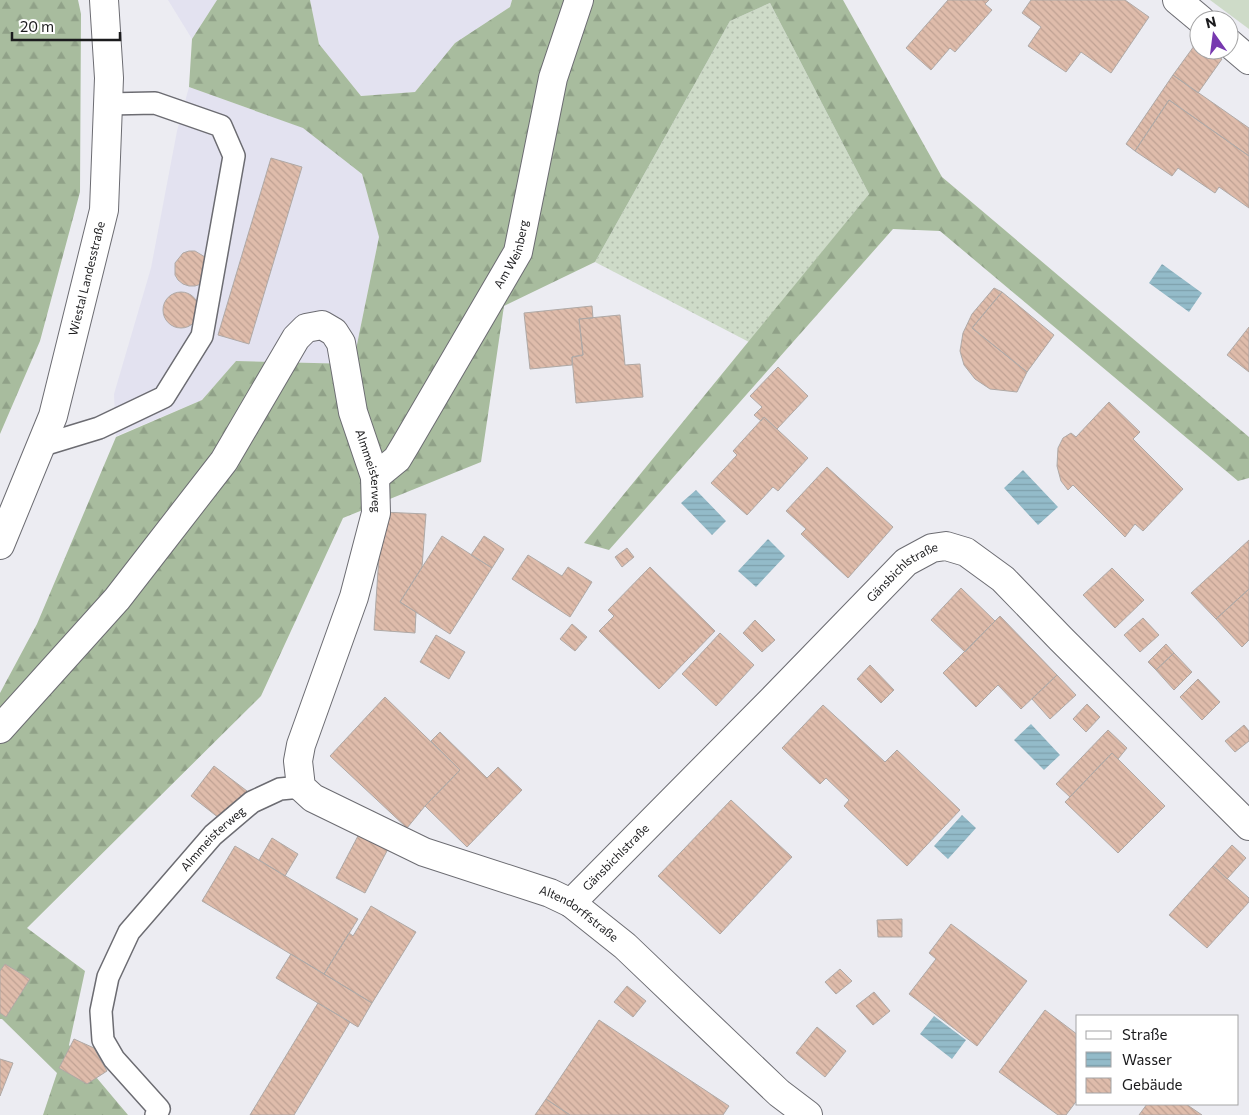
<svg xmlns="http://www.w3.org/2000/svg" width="1249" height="1115" viewBox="0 0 1249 1115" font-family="Commissioner,sans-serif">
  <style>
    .built { fill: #e3e2f0 }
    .grass { fill: url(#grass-dots) }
    .forest { fill: url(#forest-firs) }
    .pitch { fill: #cedbc8 }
    .water { fill: url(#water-rules) }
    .building { fill: url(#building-back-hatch); stroke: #afa9a6 }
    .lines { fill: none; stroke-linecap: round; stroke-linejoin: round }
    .lane-casing { stroke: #6c6c72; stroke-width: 24 }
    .street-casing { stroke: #6c6c72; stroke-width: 30 }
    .secondary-casing { stroke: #6c6c72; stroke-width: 30 }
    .lane { stroke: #fff; stroke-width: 21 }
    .street { stroke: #fff; stroke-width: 28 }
    .secondary { stroke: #fff; stroke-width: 28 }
    .labels { text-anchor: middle; stroke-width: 5; stroke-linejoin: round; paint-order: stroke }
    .street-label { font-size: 12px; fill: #1b1b1d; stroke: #fff }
  </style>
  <defs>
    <pattern id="grass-dots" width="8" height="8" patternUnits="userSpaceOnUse" patternTransform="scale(1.25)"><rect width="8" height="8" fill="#cedbc8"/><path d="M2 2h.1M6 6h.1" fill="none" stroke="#b0bbab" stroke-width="1.8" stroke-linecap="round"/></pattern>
    <pattern id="forest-firs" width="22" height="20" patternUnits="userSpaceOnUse" patternTransform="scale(1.25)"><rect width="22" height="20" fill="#a8bc9e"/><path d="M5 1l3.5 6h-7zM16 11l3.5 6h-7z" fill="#90a188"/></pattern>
    <pattern id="water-rules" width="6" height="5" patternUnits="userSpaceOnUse" patternTransform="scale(1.25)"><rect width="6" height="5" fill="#93bbc9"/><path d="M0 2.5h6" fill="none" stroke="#7ea0ac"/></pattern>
    <pattern id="building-back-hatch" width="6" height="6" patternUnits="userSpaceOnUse" patternTransform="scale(1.25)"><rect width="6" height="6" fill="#dfbcab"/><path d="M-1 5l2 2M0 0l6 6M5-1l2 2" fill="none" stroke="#bfa193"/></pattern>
  </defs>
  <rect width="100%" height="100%" fill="#ececf2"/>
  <path class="built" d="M168,0H217L192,39Z
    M310,0H512L510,7L455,43L415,92L361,96L319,44Z
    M189,87L304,128L362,173L379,237L353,364L236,361L202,400L116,436L114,394L151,268L177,131Z"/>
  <path class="grass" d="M770,3L869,194L749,342L595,262L730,21Z"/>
  <path class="forest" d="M0,0H78L81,14L80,192L40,341L0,434Z
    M217,0H310L319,44L361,96L415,92L455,43L510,7L512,0H843L942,177L1249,437V478L1238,481L940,231L893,229L609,550L584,543L869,194L770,3L730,21L595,262L504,306L481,462L343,518L261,696L27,928L85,971L69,1045L128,1115H43L57,1073L2,1019H0V693L37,624L116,437L202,400L236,361L353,364L379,237L362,174L303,128L189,87L192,39Z"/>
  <path class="pitch" d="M1210,0H1249V29Z"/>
  <path class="water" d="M1162,264L1202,293L1189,312L1149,283Z
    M1023,470L1058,507L1038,525L1004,488Z
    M696,490L726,521L712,535L681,503Z
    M768,539L785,556L756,587L738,571Z
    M1031,724L1060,755L1044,770L1014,740Z
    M962,815L976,828L948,859L934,846Z
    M934,1016L966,1040L952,1059L920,1034Z"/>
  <path class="building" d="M948,0H989L985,4L992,10L955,52L950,48L931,70L906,48Z
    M1031,0H1125L1149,17L1111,73L1081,52L1066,72L1028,46L1041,27L1022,13Z
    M1197,42L1199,43V50H1209L1222,59L1198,93L1173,75Z
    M1173,75L1249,128V156L1169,100L1135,151L1126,144Z
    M1169,100L1249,156V208L1219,187L1215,193L1178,168L1172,176L1135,151Z
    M271,158L302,167L249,344L218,335Z
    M189,251H195L205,257L201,284L195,286H189L183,284L178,280L175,275V263L183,253Z
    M994,288L1002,292L972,328L1027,372L1017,392L990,389L975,379L964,365L960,351L963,333L972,314Z
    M1002,292L1054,335L1027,372L972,328Z
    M163 310a18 18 0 1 1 36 0a18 18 0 1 1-36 0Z
    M592,306L593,318L579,319L583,355L572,357V365L530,369L524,313Z
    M620,315L625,365L640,364L643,397L576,403L572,357L583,355L579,319Z
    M1249,327V372L1227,355Z
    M778,367L808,396L777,429L764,417L761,421L754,415L762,407L750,396Z
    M1109,402L1140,432L1133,439L1183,489L1143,531L1135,524L1125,537L1073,485L1068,490L1061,481L1057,466L1058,448L1063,438L1071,433L1076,437Z
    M764,417L808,458L778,491L773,487L747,515L711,483L737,455L733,451Z
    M827,467L893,527L848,578L801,534L806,529L786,511Z
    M382,512L426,514L422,567L400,602L416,612L415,633L374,630Z
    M442,536L492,568L450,634L400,602Z
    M484,536L504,549L492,568L471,555Z
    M1249,540V589L1216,619L1191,593Z
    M627,548L634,557L622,567L615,557Z
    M528,555L562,576L568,567L592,582L570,617L512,579Z
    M650,567L715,631L659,689L599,631L614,616L608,610Z
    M1112,568L1144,600L1115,628L1083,595Z
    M961,588L995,621L965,652L931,620Z
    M1249,589V640L1242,647L1216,619Z
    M1000,616L1057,675L1021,709L998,685L976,707L943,673Z
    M1143,618L1159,635L1140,652L1124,635Z
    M755,620L775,640L762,652L743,633Z
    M572,624L587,637L575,651L560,639Z
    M720,633L754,665L716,706L682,674Z
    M436,635L465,652L449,679L420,662Z
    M1166,644L1174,653L1156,670L1148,662Z
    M1174,653L1192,672L1174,690L1156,670Z
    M870,665L894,690L881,703L857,679Z
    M1057,675L1076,695L1050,719L1032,699Z
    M1198,679L1220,702L1202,720L1180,697Z
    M385,697L460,770L425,806L407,828L330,756Z
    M1087,704L1100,717L1086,732L1073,719Z
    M823,705L885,762L897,750L960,810L907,866L844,806L849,800L826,778L820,784L782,748Z
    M1244,725L1249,731V741L1235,752L1225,741Z
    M1108,730L1127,748L1118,759L1112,753L1070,797L1056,784Z
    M440,732L487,778L498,767L522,790L467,847L425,806L460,770L431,741Z
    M1112,753L1165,806L1118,853L1065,802Z
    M214,766L247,791L224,822L191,796Z
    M731,800L792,857L720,934L658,876Z
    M359,834L388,849L365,893L336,878Z
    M272,838L298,854L285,876L259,860Z
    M1232,845L1246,858L1227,879L1213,866Z
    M235,846L358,919L324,974L202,901Z
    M1213,866L1249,898V902L1207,948L1169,915Z
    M371,906L416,932L372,1003L324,974L349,933L353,936Z
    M902,919V937H878L877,920Z
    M951,924L1027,981L977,1046L909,994L936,959L929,953Z
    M291,954L372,1003L358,1027L276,978Z
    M5,964L30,979L6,1017L0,1013V971Z
    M840,969L852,981L836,994L825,982Z
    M627,986L646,1001L633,1017L614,1002Z
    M874,992L890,1011L873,1025L856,1006Z
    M318,1003L350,1022L294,1115H250Z
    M1045,1010L1078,1035V1099L1066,1115H1058L999,1072Z
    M599,1020L729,1106L723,1115H570L546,1099Z
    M817,1027L846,1051L825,1077L796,1053Z
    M74,1039L94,1048L107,1071L87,1084L59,1068Z
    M0,1059L13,1063L0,1096Z
    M546,1099L570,1115H535Z
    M1147,1104H1186L1202,1115H1139Z"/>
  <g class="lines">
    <defs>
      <g id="lane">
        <path d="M40,446L99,428L164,397L202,336L234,156L221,126L155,103L108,104"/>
        <path id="s1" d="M156,1115L159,1109L114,1059L103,1040L101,1011L108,977L129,932L213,835L252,802L280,789L301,787"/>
      </g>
      <g id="street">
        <path d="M1177,0L1201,20"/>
        <path d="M1229,43L1249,60"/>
        <path id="s2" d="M375,477L397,459L406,444L518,252L553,78L579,0"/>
        <path id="s3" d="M0,729L117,599L224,461L296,338L306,328L322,325L334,332L341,343L353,412L375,477L376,513L354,597L301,745L298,761L301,787L313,798L424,852L550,893L571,903L625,946L779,1093L808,1115"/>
        <path id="s4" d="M571,903L772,700L906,562L932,548L946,546L966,552L1003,579L1061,639L1249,826"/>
      </g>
      <g id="secondary">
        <path id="s5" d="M0,545L53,416L104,210L109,78L104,0"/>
      </g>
    </defs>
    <use href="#lane" class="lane-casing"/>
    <use href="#street" class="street-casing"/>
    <use href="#secondary" class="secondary-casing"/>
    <use href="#lane" class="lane"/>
    <use href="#street" class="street"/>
    <use href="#secondary" class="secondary"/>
  </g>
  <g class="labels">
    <g class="street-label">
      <text dy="4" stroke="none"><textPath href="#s2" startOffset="264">Am Weinberg</textPath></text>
      <text dy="4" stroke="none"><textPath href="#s5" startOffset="281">Wiestal Landesstraße</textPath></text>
      <text dy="4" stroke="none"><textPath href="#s3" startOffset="681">Almmeisterweg</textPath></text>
      <text dy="4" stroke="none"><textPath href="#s4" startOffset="469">Gänsbichlstraße</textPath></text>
      <text dy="4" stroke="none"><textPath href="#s1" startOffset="335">Almmeisterweg</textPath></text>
      <text dy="4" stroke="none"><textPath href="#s4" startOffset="64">Gänsbichlstraße</textPath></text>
      <text dy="4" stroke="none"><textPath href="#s3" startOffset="1318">Altendorffstraße</textPath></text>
    </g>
  </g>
  <rect x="1076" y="1015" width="162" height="90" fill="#ffffff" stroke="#a4a4a5"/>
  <rect x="1086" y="1031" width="25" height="8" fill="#ffffff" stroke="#a4a4a5"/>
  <text x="1122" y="1040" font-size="15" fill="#1b1b1d">Straße</text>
  <rect x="1086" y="1052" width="25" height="15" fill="url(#water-rules)" stroke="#a4a4a5"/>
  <text x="1122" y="1065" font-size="15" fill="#1b1b1d">Wasser</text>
  <rect x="1086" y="1078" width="25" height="15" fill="url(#building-back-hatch)" stroke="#a4a4a5"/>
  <text x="1122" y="1090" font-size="15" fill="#1b1b1d">Gebäude</text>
  <g transform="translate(1214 35) rotate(346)"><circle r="24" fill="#ffffff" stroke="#a4a4a5"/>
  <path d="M0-4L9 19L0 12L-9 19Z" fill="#7739af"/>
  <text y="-8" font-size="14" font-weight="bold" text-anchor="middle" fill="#1b1b1d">N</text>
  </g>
  <path d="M12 32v8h108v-8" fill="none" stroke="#1b1b1d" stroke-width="2.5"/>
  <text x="20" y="32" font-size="15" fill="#1b1b1d" stroke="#ffffff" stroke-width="4" paint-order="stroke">20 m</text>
</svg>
